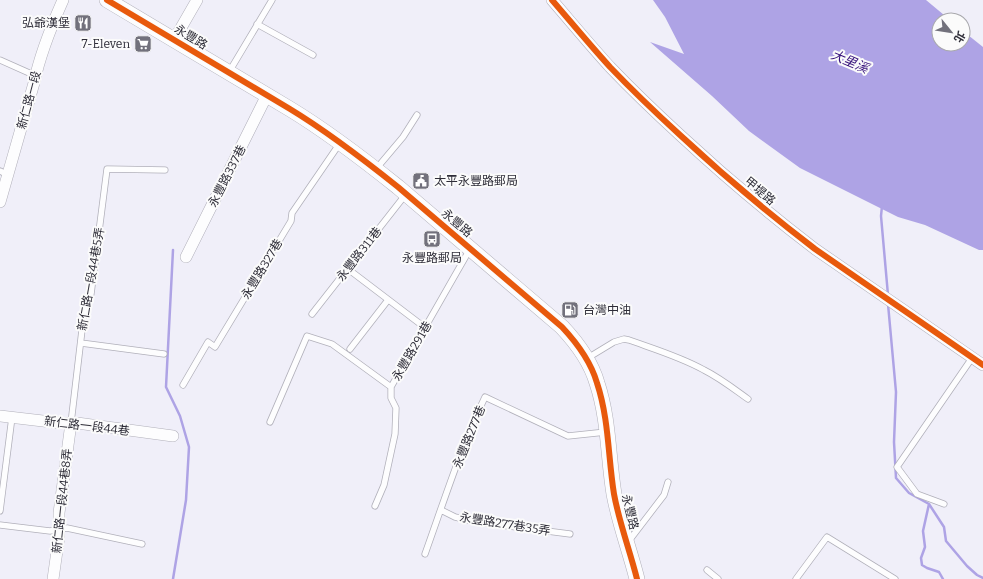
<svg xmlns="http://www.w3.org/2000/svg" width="983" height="579" viewBox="0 0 983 579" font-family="Bitter,'Noto Sans TC',serif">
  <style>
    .water { fill: #aea3e5 }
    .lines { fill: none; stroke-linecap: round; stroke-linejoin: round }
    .stream { stroke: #aea3e5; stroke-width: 2.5 }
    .lane-casing { stroke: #b1b0ba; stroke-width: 7 }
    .street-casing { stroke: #b1b0ba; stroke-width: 12 }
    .secondary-casing { stroke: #b1b0ba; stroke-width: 16 }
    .lane { stroke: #fdfdfe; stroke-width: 5.5 }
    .street { stroke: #fdfdfe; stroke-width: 11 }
    .secondary { stroke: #fdfdfe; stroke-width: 15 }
    .cycleway-casing { stroke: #fbfbfb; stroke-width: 8 }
    .cycleway { stroke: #e8590c; stroke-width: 6 }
    .labels { text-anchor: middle; stroke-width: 4; stroke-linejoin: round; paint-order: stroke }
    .poi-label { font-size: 12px; fill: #2e2d38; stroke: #fbfbfb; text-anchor: end }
    .street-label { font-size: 12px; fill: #2e2d38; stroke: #fbfbfb }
    .water-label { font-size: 13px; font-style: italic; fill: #38137c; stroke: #fbfbfb }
  </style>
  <rect width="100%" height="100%" fill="#f0eff9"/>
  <path class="water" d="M653,0H926L950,20H939V44H963V31L983,47V250H979L925,225L898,217L800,168L749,131L712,96L650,42L684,54L665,17Z"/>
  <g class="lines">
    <path class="stream" d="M882,206L881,216L888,295
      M888,304L896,392L894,442L896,478L909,493L929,504L944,527L946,541L967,566L977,575L983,578
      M929,504L923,531L925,547L921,558L922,565L927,568L939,572L943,579
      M173,579L186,500L189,447L180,416L166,387L173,250"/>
    <defs>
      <path id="lane" d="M257,24L313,55
        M0,60L36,76
        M229,72L272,0
        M376,169L403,137L417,115
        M0,171L8,175
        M348,269L419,323L426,327
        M312,314L406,194
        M81,343L164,354
        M350,349L388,300
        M586,359L614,342L624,339L629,340C654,349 681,357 704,370C720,378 734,389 748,399
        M183,385L208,342L215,347L291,221L292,213L340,143
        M270,422L307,336L332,344L391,387
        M71,423L84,313L91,294L107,169L165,170
        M944,504L917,494L897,467L972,358
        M375,506L384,485L395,434L396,408L391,398V387L470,249
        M441,510L455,517L476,522L570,534
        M0,511L12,417
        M0,525L50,531L67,528L142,544
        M628,542L664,495L668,482
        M425,554C444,501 461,447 485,397L568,436L606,432
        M707,570L718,579
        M796,579L827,537L895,579"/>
      <path id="street" d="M552,0C571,22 590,45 610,67C632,90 656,113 680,135C723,175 768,213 815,249L983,365
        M174,40L197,0
        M0,202L34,83C40,54 51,27 63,0
        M186,257L267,95
        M0,416L60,423H77L173,436
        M53,579L59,537V513L71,423"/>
      <path id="secondary" d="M107,0L290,109C328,132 363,159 398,187L562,327C577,343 591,362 597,383C609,419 608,457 614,494C619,522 630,551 637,579"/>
    </defs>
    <use href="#lane" class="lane-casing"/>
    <use href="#street" class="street-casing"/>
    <use href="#secondary" class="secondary-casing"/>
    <use href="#lane" class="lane"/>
    <use href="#street" class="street"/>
    <use href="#secondary" class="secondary"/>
    <defs>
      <path id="cycleway" d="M107,0L290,109C328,132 363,159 398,187L562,327C577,343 591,362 597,383C609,419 608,457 614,494C619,522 630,551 637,579
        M552,0C571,22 590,45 610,67C632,90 656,113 680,135C723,175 768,213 815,249L983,365"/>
    </defs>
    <use href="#cycleway" class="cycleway-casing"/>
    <use href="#cycleway" class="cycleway"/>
  </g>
  <defs>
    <symbol id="restaurant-square" viewBox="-11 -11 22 22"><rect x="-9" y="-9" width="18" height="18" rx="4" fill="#72717c" stroke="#fbfbfb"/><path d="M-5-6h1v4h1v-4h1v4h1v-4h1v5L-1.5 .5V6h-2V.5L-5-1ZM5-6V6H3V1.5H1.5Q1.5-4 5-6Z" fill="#fff"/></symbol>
    <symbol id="supermarket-square" viewBox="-11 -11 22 22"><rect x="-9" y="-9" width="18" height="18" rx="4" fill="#72717c" stroke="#fbfbfb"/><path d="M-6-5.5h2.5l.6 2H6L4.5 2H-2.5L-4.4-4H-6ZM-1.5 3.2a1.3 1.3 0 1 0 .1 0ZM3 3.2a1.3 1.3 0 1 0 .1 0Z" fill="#fff"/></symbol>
    <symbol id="civic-square" viewBox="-11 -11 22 22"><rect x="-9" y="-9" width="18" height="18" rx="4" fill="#72717c" stroke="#fbfbfb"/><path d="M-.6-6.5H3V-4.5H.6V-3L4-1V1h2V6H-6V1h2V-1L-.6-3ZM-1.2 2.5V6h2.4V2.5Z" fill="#fff"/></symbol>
    <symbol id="bus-square" viewBox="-11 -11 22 22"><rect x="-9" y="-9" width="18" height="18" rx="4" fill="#72717c" stroke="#fbfbfb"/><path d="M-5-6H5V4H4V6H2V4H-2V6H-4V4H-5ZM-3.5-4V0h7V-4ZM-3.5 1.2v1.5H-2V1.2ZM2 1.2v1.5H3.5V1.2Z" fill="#fff"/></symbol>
    <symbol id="fuel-square" viewBox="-11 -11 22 22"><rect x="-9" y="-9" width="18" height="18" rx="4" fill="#72717c" stroke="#fbfbfb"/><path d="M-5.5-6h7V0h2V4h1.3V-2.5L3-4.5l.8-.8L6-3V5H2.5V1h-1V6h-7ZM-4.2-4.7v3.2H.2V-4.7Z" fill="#fff"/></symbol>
  </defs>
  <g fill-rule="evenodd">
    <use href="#restaurant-square" x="73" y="13" width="20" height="20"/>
    <use href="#supermarket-square" x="133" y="34" width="20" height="20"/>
    <use href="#civic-square" x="411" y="171" width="20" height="20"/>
    <use href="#bus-square" x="422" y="229" width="20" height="20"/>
    <use href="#fuel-square" x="560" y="300" width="20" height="20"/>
  </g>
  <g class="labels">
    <g class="poi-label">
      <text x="70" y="27">弘爺漢堡</text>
      <text x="130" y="48">7-Eleven</text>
      <text x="434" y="185" text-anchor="start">太平永豐路郵局</text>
      <text x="432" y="262" text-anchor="middle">永豐路郵局</text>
      <text x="583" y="314" text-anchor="start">台灣中油</text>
    </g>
    <g class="street-label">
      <text transform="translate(191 37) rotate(31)" y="4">永豐路</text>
      <text transform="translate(29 100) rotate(-75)" y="4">新仁路一段</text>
      <text transform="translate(227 176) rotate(-63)" y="4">永豐路337巷</text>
      <text transform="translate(760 191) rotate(40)" y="4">甲堤路</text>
      <text transform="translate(457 223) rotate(40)" y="4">永豐路</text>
      <text transform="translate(359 254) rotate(-52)" y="4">永豐路311巷</text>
      <text transform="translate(262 269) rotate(-59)" y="4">永豐路327巷</text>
      <text transform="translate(91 279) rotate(-80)" y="4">新仁路一段44巷5弄</text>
      <text transform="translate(412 351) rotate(-60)" y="4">永豐路291巷</text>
      <text transform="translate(87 426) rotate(7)" y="4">新仁路一段44巷</text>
      <text transform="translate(469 437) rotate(-68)" y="4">永豐路277巷</text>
      <text transform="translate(62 501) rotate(-84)" y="4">新仁路一段44巷8弄</text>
      <text transform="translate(630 512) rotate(76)" y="4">永豐路</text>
      <text transform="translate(505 524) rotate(9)" y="4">永豐路277巷35弄</text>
    </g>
    <g class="water-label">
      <text transform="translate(850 61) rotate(23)" y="5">大里溪</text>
    </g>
  </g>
  <g transform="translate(951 32) rotate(120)"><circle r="19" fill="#fbfbfb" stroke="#a9a9ad"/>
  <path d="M0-3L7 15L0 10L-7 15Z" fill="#72717c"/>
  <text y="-6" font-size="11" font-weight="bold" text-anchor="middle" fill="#2e2d38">北</text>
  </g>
</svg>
